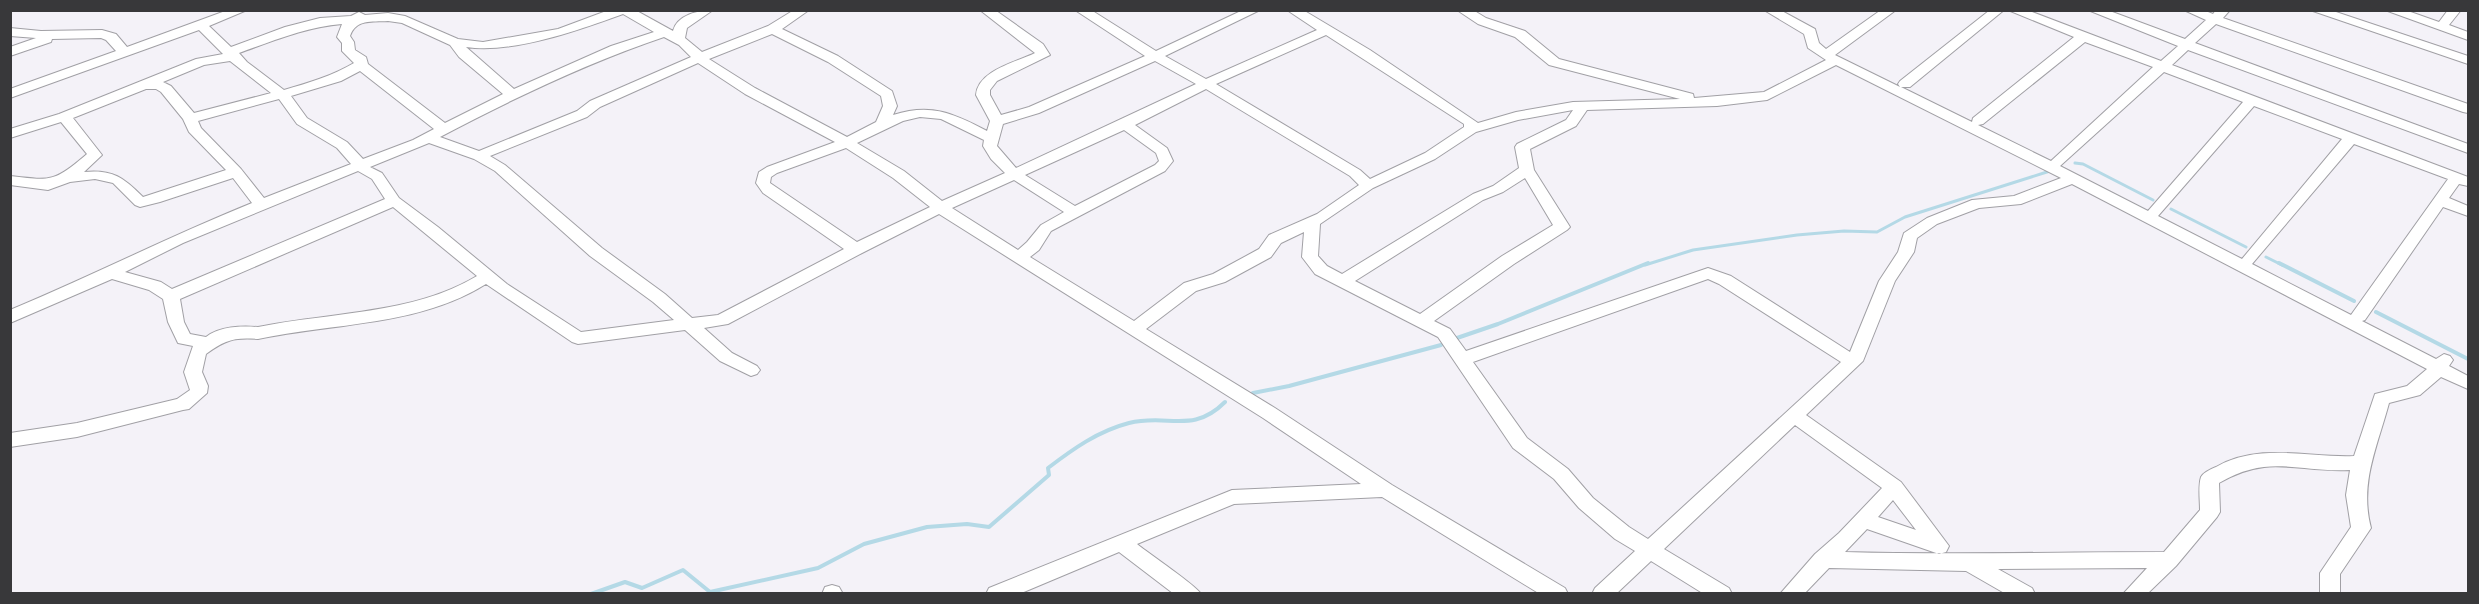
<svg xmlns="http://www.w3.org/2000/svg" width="2479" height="604" viewBox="0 0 2479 604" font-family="Overpass,sans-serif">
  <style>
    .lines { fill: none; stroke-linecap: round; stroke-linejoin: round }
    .stream-far1 { stroke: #b4d9e6; stroke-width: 3 }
    .stream { stroke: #b4d9e6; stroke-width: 4 }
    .minor-casing { stroke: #a1a0a5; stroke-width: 2 }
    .minor { fill: #fff; fill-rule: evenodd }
  </style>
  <rect width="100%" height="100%" fill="#f4f2f8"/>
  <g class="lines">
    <path class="stream-far1" d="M2075,163L2083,164L2153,200
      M2171,209L2246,247
      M2266,257L2282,265
      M1645,265L1693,250L1797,235L1844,231L1877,232L1905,217L2050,171"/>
    <path class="stream" d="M2279,263L2354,301
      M2376,312L2468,359
      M1457,338L1498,324L1648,263
      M1253,393L1289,386L1441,345
      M591,594L625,582L642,588L683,570L710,592L818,568L864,544L927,527L967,524L989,527L1049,475L1048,468C1073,449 1098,431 1129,423C1168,413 1192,435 1225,402"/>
    <defs>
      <path id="minor" d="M228,10H247L209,26L231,47L285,27L320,18L351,16L359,12L365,15L388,13L405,16L458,39L483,42L558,29L609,10H635L673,31C677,15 699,10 713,10L687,28L685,38L702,52L768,26L794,10H809L782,29L838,56L892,91L897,106L893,115C931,103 953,113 987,131L990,121L976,95C978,70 1017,62 1035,53L980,10H995L1043,44L1050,55L997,81L990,90V95L1001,115L1029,107L1145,56L1075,10H1091L1156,51L1243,10H1260L1165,56L1206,79L1317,30L1287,10H1303L1370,50L1478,123L1516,112L1573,102L1680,99L1549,65L1515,37L1478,24L1457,10H1473L1486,18L1525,31L1559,59L1693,94L1694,98L1764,92L1826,60L1808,48L1804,34L1764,10H1780L1815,29L1819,43L1826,49L1881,10H1896L1835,55L1900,87L1898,84L1900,81L1990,10H2004L1910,87H1901L1972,122L1973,118L2074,37L2008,10H2027L2161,61L2178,46L2088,10H2107L2185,39L2206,20L2184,10H2203L2213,14L2216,10H2230L2223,18L2468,104V113L2463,112L2216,24L2195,43L2468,144V153L2188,50L2172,65L2468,177V186L2459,184L2449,198L2468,206V216L2443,207L2365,320L2362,321L2436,359L2444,354L2450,356L2453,360L2449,366L2468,376V389L2441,377L2420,395L2389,403C2378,445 2359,483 2371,528L2340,574V594H2320V573L2351,527L2346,495L2350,470C2297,473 2270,453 2219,483L2220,512L2217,517L2176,566L2147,594H2123L2147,568L1998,569L2032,588L2035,594H2006L1966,571L1829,568L1804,594H1780L1815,554L1839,533L1882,488L1795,425L1664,549L1729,588L1732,594H1704L1651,561L1616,594H1592L1595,588L1635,551L1615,539L1579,508L1554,479L1513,448L1438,337L1315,274L1302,257L1304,232L1281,243L1271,257L1225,282L1196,291L1146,329L1275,408L1392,485L1565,588L1568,594H1540L1382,497L1234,504L1137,544C1148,553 1197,586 1201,594H1174L1119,552L1019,594H986L989,588L1232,490L1361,484L1263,418L939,214L862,253L728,324L704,328L732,353L757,366L760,370L757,374L751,376L720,361L685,330L578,344L572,342L486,284C420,326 333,323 258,339C234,337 225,340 206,354L202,372L208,386L207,393L189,409L183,410L77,437L10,447V433L77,423L177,399L190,390L184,372L193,346L178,343L168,322L163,299L149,290L112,279L10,323V310C92,276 170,236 252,203L233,178L160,202L140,207L135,205L113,183L95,179L70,182L48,190L10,185V176C52,181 54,182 87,154L61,122L10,138V129L59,114L196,59L223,54L199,30L10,98V89L116,51L106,40L101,38L52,39L51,42L10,56V47L36,38L10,36V28L41,31L102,30L116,34L127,47ZM623,14L654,32L611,46L514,89L466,47C513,54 579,30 623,14ZM388,21L402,23L450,45L459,57L503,94L445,123L368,64L366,57L355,50L354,42L350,36C356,19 371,22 388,21ZM342,24L337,37L342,43V51L354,63C332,76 308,83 284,90L247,62L239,53C273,41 306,27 342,24ZM772,34L828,62L881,96L883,106L876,122L847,137L755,88L709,59ZM1326,35L1464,124V127L1425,153L1370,179L1360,170L1216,84ZM664,37L679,45L691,57L590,101L577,111L479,151L440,137C512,99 587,63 664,37ZM2085,42L2153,67L2051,161L1978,125L1983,124ZM230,61L271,93L194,113L171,86L163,82L204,65ZM1155,61L1196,84L1016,168L997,146L1003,124L1039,113ZM698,63L745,94L835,142L767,167L759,172L756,183L763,193L844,249L718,315L692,318L665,294L602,248L505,165L490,156L587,117L600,107ZM1836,65L2061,178L2014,196L1972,200L1927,218L1904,233L1898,252L1879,281L1850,352L1731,276L1708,268L1466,351L1450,329L1434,321L1514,264L1567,230L1570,227L1534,170L1530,149L1576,126L1587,110L1717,106L1767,100ZM360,71L434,129L413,140L363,159L347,142L307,118L291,96L341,81ZM2164,72L2243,102L2148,211L2060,166ZM146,89H156L161,92L183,119L189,132L226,170L143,197C124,178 113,169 84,172L102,155L73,118ZM1206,89L1350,176L1359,185L1317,214L1269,235L1259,249L1213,274L1184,283L1134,321L1030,257L1039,250L1051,231L1165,171L1173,161L1167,148L1135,125ZM279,99L297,124L337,148L351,164L264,198L241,169L201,128L198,121ZM2254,106L2342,139L2242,259L2158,216ZM1573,110L1566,120L1517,144L1515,147L1519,168L1493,186L1473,194L1342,274L1327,266L1318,256L1320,224L1373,188L1435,159L1476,132L1518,120ZM920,117L941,119L984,140L983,146L991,159L1005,173L942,201L904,171L857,143L903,121ZM1124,130L1156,153L1159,161L1155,165L1075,206L1025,175ZM429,143L474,159L495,171L590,256L653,302L674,320L581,332L507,284L438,227L399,198L382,173L370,167ZM2354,144L2448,179L2351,315L2252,264ZM846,148L893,178L930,207L857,242L770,183L771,177L777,173ZM358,171L372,179L385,199L172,289L161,282L125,272L183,243ZM1525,178L1553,225L1502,256L1420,314L1355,281L1483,200L1503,192ZM1014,180L1064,212L1041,225L1027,242L1018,250L952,208ZM2072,184L2427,369L2407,386L2375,394L2354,456C2307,458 2260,442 2216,467C2211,469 2204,472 2201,477C2198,486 2200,500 2200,510L2164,552C2058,552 1951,555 1845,552L1867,529L1939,554L1946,552L1949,546L1901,482L1806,415L1863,361L1895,281L1914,252L1917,238L1937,224L1979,208L2021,204ZM393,207L477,276C412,315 330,312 258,327C241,326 220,326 206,337L190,334L184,322L180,299ZM1708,279L1719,284L1841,362L1648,539L1629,527L1593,498L1568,469L1527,438L1473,362ZM1893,500L1916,530L1878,517Z
        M2310,10H2330L2468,56V64Z
        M2385,10H2405L2439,22L2448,10H2461L2449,25L2468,32V40Z
        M832,585L839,587L843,594H822L825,587Z"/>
    </defs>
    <use href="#minor" class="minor-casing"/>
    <use href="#minor" class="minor"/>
  </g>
  <rect width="2479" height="604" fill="none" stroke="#38383a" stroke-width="24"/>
</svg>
